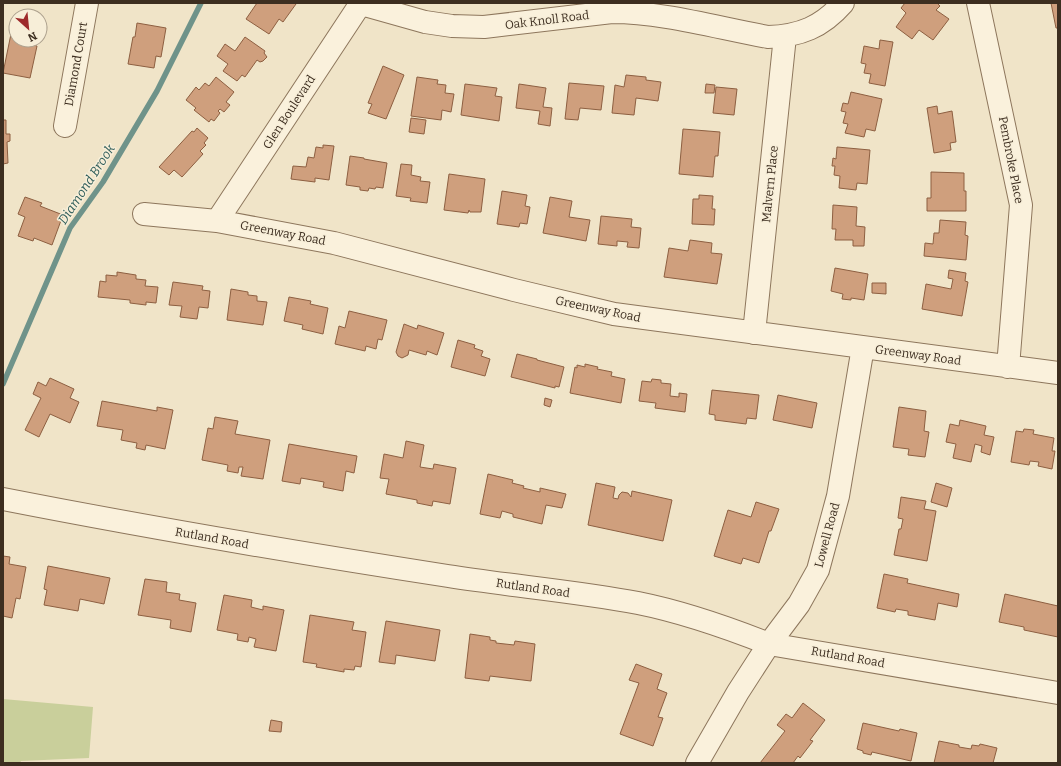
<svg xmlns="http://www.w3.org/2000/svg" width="1061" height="766" viewBox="0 0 1061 766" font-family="Bitter,serif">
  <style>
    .green { fill: #c9cf9b }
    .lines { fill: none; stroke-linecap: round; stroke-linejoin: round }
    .stream { stroke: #6f938a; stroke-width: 5.5 }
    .building { fill: #cf9f7d; stroke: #8d5f41 }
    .minor-casing { stroke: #8d765c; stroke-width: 24 }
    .minor { stroke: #faf1dc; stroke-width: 22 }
    .labels { text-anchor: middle; stroke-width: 3; stroke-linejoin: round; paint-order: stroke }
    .street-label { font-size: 12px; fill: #3d2e20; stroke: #f7eed8 }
    .water-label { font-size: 13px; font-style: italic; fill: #2f5d5a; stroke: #f7eed8 }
  </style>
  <rect width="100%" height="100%" fill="#f0e4c8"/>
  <path class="green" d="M3,699L93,707L89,758L21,761L20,763H3Z"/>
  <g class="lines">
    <path class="stream" d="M3,384L70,228L103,182L157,91L201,3"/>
  </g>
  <path class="building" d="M257,3H294L296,4L283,22L279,19L269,34L246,19Z
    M905,3H937L940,6L936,10L949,19L933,40L919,30L912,39L896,27L906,13L901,8Z
    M1051,3H1058V28H1056Z
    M137,23L166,28L161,57L156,56L154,68L128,64L133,37H135Z
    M12,29L16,30V40H35L33,45L37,46L30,78L3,73Z
    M245,37L265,51L264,53L267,57L263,61L260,62L257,60L245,77L242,75L237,81L223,71L228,64L217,56L225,44L235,51Z
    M880,40L893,42L885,86L869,83L871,74L864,73L866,64L861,63L864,46L879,49Z
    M383,66L404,75L386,119L368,113L372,104L368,103Z
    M626,75L646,77V80L661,82L658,101L636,98L634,115L612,113L615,85L624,87Z
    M216,77L234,92L226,102L230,105L224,112L220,109L218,111L220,113L214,121L211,119L209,122L194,110L196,108L186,100L196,87L199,90L205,83L209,86Z
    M417,77L438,80L437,84L446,85L445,93L454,94L451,112L442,110L441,120L411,116Z
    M569,83L604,86L601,110L580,108L578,120L565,119Z
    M465,84L497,88L495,96L502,97L499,121L461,115Z
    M519,84L546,88L543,107L552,108L550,126L538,124L540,111L516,108Z
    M706,84L715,85L714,93H705Z
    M716,87L737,89L734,115L713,113Z
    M851,92L882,99L875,131L866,129L864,137L845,133L848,124L843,123L846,112L841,111L843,103L848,104Z
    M937,106L938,114L952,111L956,142L950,143L951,150L934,153L927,108Z
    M411,118L426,120L424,134L409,132Z
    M3,120H6V134H10V141L7,142L8,163L3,164Z
    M197,128L208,138L204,143L206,145L200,151L203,154L182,177L174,170L169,175L159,167L192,131L194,132Z
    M683,129L720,132L718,156H715L713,177L679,174Z
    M323,145L334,146L329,180L315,178V182L291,179L293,166L306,167L308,157L314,158L316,147L323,148Z
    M837,147L870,150L867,184L857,183L856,190L839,188L840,176L834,175L835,166H832L833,158L836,159Z
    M350,156L364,158V159L387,163L383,188L376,187L375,189L369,188L368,191L360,190V187L346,185Z
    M401,164L412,165L411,175L421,177L420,181L430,182L427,203L410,201L411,198L396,196Z
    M931,172L964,173V191H966V211H927V198H931Z
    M449,174L485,179L481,212H470L469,210L468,213L444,210Z
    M502,191L527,195L525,206L530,207L527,224L520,223L519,227L497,224Z
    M699,195L713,196L712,209H715L714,225L692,224L693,199H699Z
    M25,197L42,203L40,206L63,215L52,245L34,238L33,241L18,236L25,217L18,214Z
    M550,197L572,201L569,217L590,220L586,241L543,233Z
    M833,205L857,207L856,226L865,227L864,246H853V240H835L836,229H832Z
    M601,216L632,219L631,227L641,228L639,248L627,247L628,242L617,241V246L598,244Z
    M940,220L966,222L965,235L968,236L966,260L924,256L925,243L933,244L934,233H939Z
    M690,240L712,243L711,253L722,254L717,284L664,277L669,248L688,251Z
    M835,268L868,274L864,300L851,298V300L842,299L843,294L831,291Z
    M949,270L966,273L965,281L968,282L962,316L922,309L926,284L951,289L953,279L948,278Z
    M117,272L136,275V279L146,280L145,286L158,287L156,303L146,302V305L130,303V300L98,297L100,281L106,282V275L117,276Z
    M173,282L203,286L202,290L210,291L208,308L199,307L197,319L180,317L182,306L169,305Z
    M872,283H886V294L872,293Z
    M231,289L248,292V295L257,296V301L267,302L263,325L227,320Z
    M289,297L311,301L310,304L328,308L323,334L302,329L303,325L284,321Z
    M349,311L387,320L382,340L378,339L376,349L366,346L365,351L335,344L339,326L345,328Z
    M404,324L417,329L418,325L444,333L437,355L427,351L426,355L409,350L408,355L402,358L398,356L396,352Z
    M458,340L475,345L474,348L483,351L481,356L490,359L485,376L451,367Z
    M517,354L537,359V360L564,367L559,387L555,386V388L511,377Z
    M585,364L598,367L597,369L612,372L611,376L625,379L621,403L570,393L575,367L577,368V365L585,367Z
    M50,378L74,389L70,398L79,402L70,423L50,414L39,437L25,430L41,398L33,394L38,382L46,386Z
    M652,379L661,380V383L671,384L670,396L679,397V393L687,394L685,412L655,408L656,403L639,401L642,381L651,382Z
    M712,390L759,395L756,419L747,418L746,424L715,420V415L709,414Z
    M778,395L817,403L812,428L773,420Z
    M545,398L552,400L550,407L544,405Z
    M102,401L157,411V407L173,410L165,449L146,445L145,450L136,448L137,443L121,440L123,430L97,426Z
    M899,407L926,411L924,431L929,432L925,457L908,455L909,449L893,447Z
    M215,417L238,421L235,434L270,440L263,479L241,476L243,467H239L238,473L227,471L228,465L202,460L208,428L213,429Z
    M960,420L986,426L984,435L994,437L990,455L981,452L982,446L975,444L971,462L953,458L956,444L946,442L950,424L959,426Z
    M1024,429L1034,430L1033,434L1054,438L1052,451H1055L1052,469L1038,466L1039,462L1030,461L1029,465L1011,462L1016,431L1023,432Z
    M406,441L424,445L420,467L433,469L434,464L456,468L450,504L433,501L432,506L417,503V500L386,494L389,479L380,478L384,454L403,458Z
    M289,444L357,456L354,473L346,471L343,491L323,487L324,482L301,478L300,484L282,481Z
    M488,474L513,480L512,483L524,486L523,488L540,492V488L566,494L562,508L546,505L542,524L513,517V514L502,511L500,518L480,514Z
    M596,483L615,487L613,498L618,499L619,495L622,492L628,493L631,497L632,491L672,500L663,541L588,525Z
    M936,483L952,488L947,507L931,502Z
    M901,497L926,501L924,509L936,511L927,561L894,555L899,529H901L903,519L898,518Z
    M756,502L779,509L771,531H769L759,563L743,558L741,564L714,556L728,510L751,517Z
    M3,556L10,557L9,564L26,567L20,599L16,598L12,618L3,616Z
    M48,566L110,578L104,604L80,599L78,611L44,605L47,590L44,589Z
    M884,574L908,579L907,583L959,594L957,607L938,603L935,620L908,615V611L896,609L895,612L877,608Z
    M145,579L167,582L166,592L180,594L179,600L196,603L191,632L170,628L171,620L138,615Z
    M1005,594L1058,606V637L1024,630V627L999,622Z
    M224,595L252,600L251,607L263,610V606L284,610L276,651L254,647L256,639L249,637L248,642L237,640L238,634L217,630Z
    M310,615L354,622L352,630L366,632L361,667L355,666L354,670L344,669V672L316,667L317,664L303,662Z
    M386,621L440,630L435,661L396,655L395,664L379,662Z
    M470,634L490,637V640L496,641V643L514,645L515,641L535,644L531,681L490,676L489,681L465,678Z
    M636,664L662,674L657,689L667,693L658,717L663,718L653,746L620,734L639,683L629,680Z
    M803,703L825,720L810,740L813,741L800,758L798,756L793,763H760L785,731L777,725L786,714L792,718Z
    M271,720L282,722L281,732L269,731Z
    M863,723L899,731L900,729L917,733L911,761L872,752L871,755L863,753V751L857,749Z
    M939,741L959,745V747L971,749L972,745L979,746L980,744L997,748L993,763H934Z"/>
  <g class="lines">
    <defs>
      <path id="minor" d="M978,3L1021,205L1008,367
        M361,4L425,22L452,26L484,27L612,12C662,12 718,28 768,37C800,36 822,27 843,3
        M65,126L87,3
        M144,214L217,221L334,243L514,290L614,314L1058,373
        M217,221L361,3
        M754,333L785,36
        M3,499C151,528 299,553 448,576C511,586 575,591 638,603C683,612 726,627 769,644L1058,693
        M697,763L738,692L769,644L799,604L818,570L838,496L863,347"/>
    </defs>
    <use href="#minor" class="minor-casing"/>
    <use href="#minor" class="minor"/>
  </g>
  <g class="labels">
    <g class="street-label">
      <text transform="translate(547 20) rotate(-7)" y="4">Oak Knoll Road</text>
      <text transform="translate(76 64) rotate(-80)" y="4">Diamond Court</text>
      <text transform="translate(289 112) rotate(-57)" y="4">Glen Boulevard</text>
      <text transform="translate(1011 160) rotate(79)" y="4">Pembroke Place</text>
      <text transform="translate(770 184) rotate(-84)" y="4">Malvern Place</text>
      <text transform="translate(283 233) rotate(11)" y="4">Greenway Road</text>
      <text transform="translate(598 309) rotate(12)" y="4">Greenway Road</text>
      <text transform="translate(918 355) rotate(8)" y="4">Greenway Road</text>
      <text transform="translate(827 535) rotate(-75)" y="4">Lowell Road</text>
      <text transform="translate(212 538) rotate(10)" y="4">Rutland Road</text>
      <text transform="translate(533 588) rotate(8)" y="4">Rutland Road</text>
      <text transform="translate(848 657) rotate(10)" y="4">Rutland Road</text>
    </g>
    <g class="water-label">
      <text transform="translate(86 184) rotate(-57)" y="5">Diamond Brook</text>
    </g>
  </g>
  <rect width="1061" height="766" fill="none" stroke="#3d2e20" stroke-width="8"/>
  <g transform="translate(28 28) rotate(153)"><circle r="19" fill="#f7eed8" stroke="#ada18e"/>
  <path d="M0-3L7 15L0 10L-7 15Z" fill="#9e2a2b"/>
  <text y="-6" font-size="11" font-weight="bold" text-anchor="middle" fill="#3d2e20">N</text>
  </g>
</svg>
